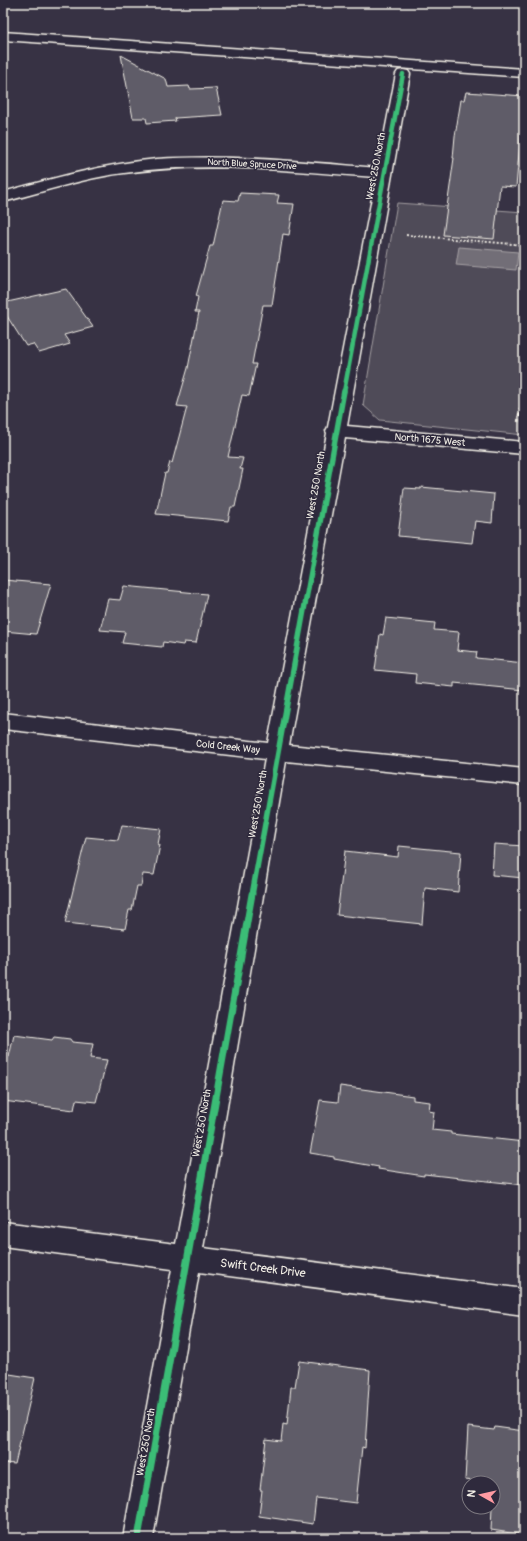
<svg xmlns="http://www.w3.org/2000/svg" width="527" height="1541" viewBox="0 0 527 1541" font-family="Pangolin,sans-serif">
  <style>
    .green { fill: #504b59; stroke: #a29ea0 }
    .water { fill: #726e77; stroke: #a6a2a4 }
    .building { fill: #5f5c67; stroke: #f4f1e8 }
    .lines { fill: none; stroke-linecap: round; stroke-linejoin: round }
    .lane-casing { stroke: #f4f1e8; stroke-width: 3 }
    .street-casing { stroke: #f4f1e8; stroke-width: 3 }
    .path-far1 { stroke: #f4f1e8; stroke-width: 2; stroke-dasharray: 2 2; stroke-linecap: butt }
    .path { stroke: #f4f1e8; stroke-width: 2.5; stroke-dasharray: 3 3; stroke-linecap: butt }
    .lane { fill: #2f2a3d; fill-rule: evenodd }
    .street { fill: #2f2a3d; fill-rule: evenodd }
    .cycleway-far2-casing { stroke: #2f2a3d; stroke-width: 6 }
    .cycleway-far1-casing { stroke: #2f2a3d; stroke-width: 8 }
    .cycleway-casing { stroke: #2f2a3d; stroke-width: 10 }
    .cycleway-far2 { stroke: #3abd76; stroke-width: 4.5 }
    .cycleway-far1 { stroke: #3abd76; stroke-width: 5.5 }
    .cycleway { stroke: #3abd76; stroke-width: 7 }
    .labels { text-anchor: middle; stroke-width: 3; stroke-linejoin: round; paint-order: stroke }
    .far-street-label { font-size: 9px; fill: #f4f1e8; stroke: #2f2a3d }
    .street-label { font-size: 10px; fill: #f4f1e8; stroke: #2f2a3d }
    .near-street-label { font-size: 12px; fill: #f4f1e8; stroke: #2f2a3d }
  </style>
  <rect width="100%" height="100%" fill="#373244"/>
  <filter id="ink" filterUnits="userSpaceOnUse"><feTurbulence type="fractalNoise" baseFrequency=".025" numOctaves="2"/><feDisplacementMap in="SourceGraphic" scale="8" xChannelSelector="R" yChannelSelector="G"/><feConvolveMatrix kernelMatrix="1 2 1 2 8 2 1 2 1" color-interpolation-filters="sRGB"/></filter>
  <g filter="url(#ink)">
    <path class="green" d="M397,203L524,212V435L380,420L363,405Z"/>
    <path class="water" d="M459,247L518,252L516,270L456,265Z"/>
    <path class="building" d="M121,55L166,79L168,87L189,86L190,89L216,88L222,115L175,118L176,121L147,123L146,118H133Z
      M466,92L524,96L516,187L500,186L494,239L443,235L454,158H453L455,136L461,100H464Z
      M240,193L279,195L277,203L294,204L289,235L283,234L272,305H263L252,364H256L249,396L242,395L228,457L243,458L240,469H243L235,507H231L228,521L156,514L165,473H167L170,462L172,463L187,407L177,406L188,368L199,312H195L198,297L196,296L210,246H213L223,200L238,201Z
      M66,289L93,327L64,335L70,344L39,353L33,344L26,346L3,310V303Z
      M421,487L494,494L492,523L475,521L472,543L398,536L404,488L421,489Z
      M3,580L51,584L36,634L3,631Z
      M124,586L207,594L196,643L184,642L183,645L163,642L162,647L122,643L125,632L100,630L108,599L120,600Z
      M386,618L435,623L434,630L459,632L457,650L477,652L476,658L524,663V690L454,683V687L415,683L416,674L375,670L380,634L383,635Z
      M122,825L161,829L158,844L160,845L154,875L143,874L141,886H137L132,910H129L125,929L65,923L86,837L118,840Z
      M494,844L524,846V878L492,875Z
      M399,846L461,852L458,892L425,888L422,924L337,915L345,851L398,857Z
      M14,1035L52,1040L54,1037L70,1039L72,1042L93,1044L90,1058L107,1060L96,1102L76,1100L74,1110L3,1101V1056L9,1057Z
      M340,1086L413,1096V1100L430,1102L429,1111L434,1112L432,1130L451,1132V1134L524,1142V1185L424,1174V1176L378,1169L379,1167L334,1159V1157L310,1153L320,1100L338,1102Z
      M299,1361L370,1370L365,1448L362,1447L356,1503L316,1498L313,1524L259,1516L262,1490H260L266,1439L281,1441L283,1424L287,1425L291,1387H295Z
      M3,1373L35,1378L15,1464L3,1463Z
      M468,1427L494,1430L495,1427L524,1431V1535L491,1530L493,1483L465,1480Z"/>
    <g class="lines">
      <defs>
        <path id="lane" d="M3,32L524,69V77L3,40Z"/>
        <path id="street" d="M403,70L408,71L410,74L347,426L524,442V454L345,438L289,745L524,769V785L286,761L203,1248L524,1289V1315L199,1272L153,1538H123L172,1269L3,1246V1222L176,1244L265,759L3,729V713L268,743L327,433L326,431L328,427L376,177C292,171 208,161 124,173C83,178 43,192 3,202V192C54,178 104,164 157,159C231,154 304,162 378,168L396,74L398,71Z"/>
      </defs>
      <use href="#lane" class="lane-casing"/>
      <use href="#street" class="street-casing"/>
      <path class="path-far1" d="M406,235L524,245"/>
      <path class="path" d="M518,422L520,409"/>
      <use href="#lane" class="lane"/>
      <use href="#street" class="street"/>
      <defs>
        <path id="cycleway-far2" d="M344,392L403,74"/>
        <path id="cycleway-far1" d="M252,895L344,391"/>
        <path id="cycleway" d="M138,1538L252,894"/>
      </defs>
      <use href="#cycleway-far2" class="cycleway-far2-casing"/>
      <use href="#cycleway-far1" class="cycleway-far1-casing"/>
      <use href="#cycleway" class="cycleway-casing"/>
      <use href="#cycleway-far2" class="cycleway-far2"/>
      <use href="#cycleway-far1" class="cycleway-far1"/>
      <use href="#cycleway" class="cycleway"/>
    </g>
  </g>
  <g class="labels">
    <g class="far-street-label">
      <text transform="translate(252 164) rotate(3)" y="3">North Blue Spruce Drive</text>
    </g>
    <g class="street-label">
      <text transform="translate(375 166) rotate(-79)" y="4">West 250 North</text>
      <text transform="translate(430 439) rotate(5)" y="4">North 1675 West</text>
      <text transform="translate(315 485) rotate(-80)" y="4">West 250 North</text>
      <text transform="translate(228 746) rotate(6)" y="4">Cold Creek Way</text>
      <text transform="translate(257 804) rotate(-80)" y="4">West 250 North</text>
      <text transform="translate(201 1123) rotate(-80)" y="4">West 250 North</text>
      <text transform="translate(145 1442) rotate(-80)" y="4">West 250 North</text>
    </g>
    <g class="near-street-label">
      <text transform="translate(263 1268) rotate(7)" y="4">Swift Creek Drive</text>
    </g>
  </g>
  <rect width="527" height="1541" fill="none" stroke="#2f2a3d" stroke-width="16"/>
  <rect x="8" y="8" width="511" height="1525" fill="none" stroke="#f4f1e8" stroke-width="1.5" filter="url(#ink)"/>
  <g transform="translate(481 1495) rotate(278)"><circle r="19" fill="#2f2a3d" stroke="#7e7a81"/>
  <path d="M0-3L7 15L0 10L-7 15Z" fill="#ff9aa2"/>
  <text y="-6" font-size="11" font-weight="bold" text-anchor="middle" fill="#f4f1e8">N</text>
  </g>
</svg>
